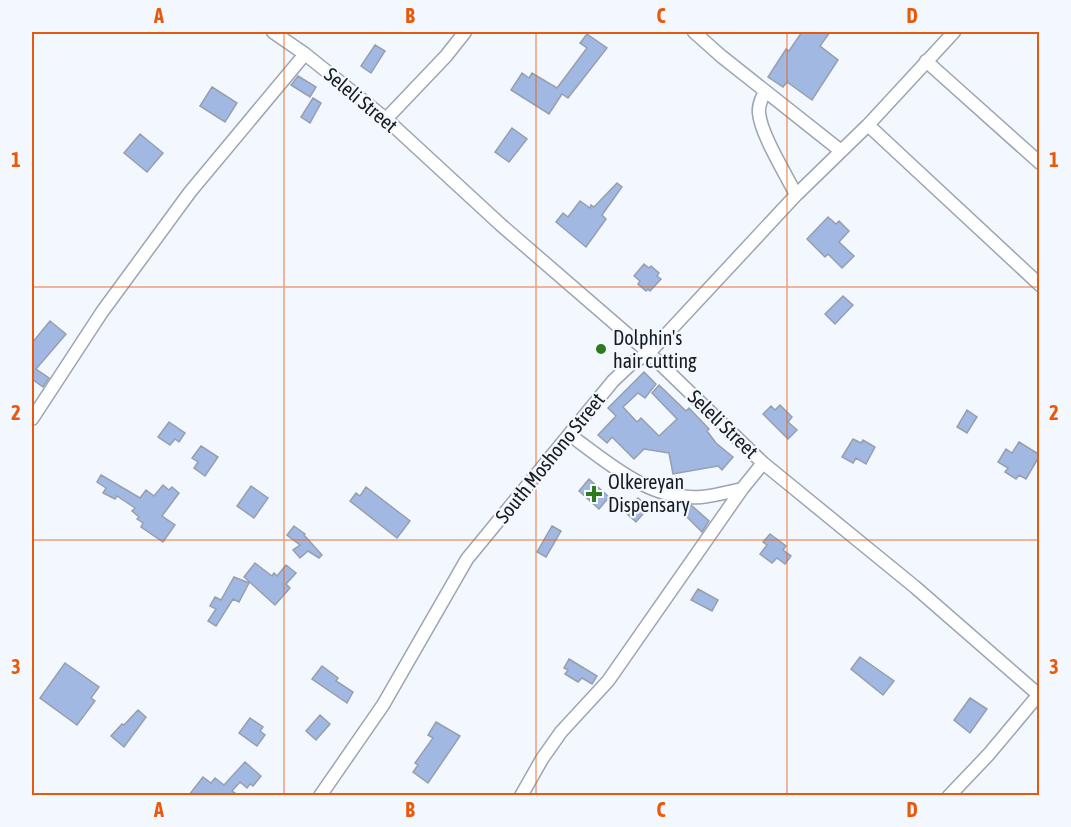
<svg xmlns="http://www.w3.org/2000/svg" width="1071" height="827" viewBox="0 0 1071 827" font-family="'Asap Condensed',sans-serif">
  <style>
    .building { fill: #a1b8e2; stroke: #969fae; stroke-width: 1.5 }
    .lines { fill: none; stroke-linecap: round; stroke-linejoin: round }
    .minor-casing { stroke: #9ca5b4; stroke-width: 15 }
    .minor { stroke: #fff; stroke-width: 12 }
    .grid { fill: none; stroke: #e8590c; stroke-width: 1.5; stroke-opacity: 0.55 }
    .poi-dot { fill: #2f791e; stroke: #f3f7fe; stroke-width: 2 }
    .labels { text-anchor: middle; stroke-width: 4.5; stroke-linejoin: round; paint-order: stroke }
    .street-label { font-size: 20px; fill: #181b20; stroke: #f3f7fe }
    .poi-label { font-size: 20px; fill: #181b20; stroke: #f3f7fe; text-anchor: start }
    .neatline { fill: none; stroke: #e8590c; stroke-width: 2 }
    .grid-label { font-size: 20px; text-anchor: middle; font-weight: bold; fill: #e8590c }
  </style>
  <rect width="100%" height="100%" fill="#f3f7fe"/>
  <path class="building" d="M802,32H830L820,46L838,60L812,100L787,82L783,87L768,77L786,49L789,51Z
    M587,34L607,48L568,98L562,94L549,114L511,90L522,73L529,78L532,73L557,88L587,48L580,43Z
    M375,45L385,51L371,73L361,66Z
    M298,76L316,87L310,97L291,85Z
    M212,87L237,103L225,122L200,106Z
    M313,98L321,103L310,123L301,117Z
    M512,128L527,139L509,162L495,152Z
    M140,134L163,153L147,172L124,153Z
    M617,183L622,187L602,215L606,219L586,247L556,222L563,213L568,217L580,201L590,208L591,205L594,207Z
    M828,217L836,224L839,221L849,231L839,242L854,256L842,268L828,254L825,257L807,239Z
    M644,264L649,268L651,266L659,273L657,276L661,279L650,291L648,289L646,291L638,284L640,281L634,276Z
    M843,296L853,305L835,324L825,314Z
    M50,321L66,334L36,369L49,378L43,387L32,379V343Z
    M644,372L656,384L645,398L638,393L623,407L637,422L641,418L659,436L677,419L652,393L659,385L686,411L689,408L709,429L707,431L716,443L733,457L722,470L718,466L673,474L669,453L644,449L634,459L612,437L607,443L598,435L616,416L608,408Z
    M780,405L792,417L788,422L797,430L788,439L763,414L771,406L775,410Z
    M967,410L977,417L967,433L957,427Z
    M169,422L185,433L179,442L175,439L170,445L158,437Z
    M853,439L861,443L863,440L875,447L866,464L856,458L853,463L842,457Z
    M1019,442L1040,455L1026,479L1019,475L1016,479L1005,472L1008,468L998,462L1006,449L1012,453Z
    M201,446L218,457L205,476L194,468L198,462L192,458Z
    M101,475L140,498L146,490L154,496L163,485L169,490L172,487L179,493L162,516L175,525L163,542L141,527L143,523L137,519L139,517L132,511L135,508L117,496L115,499L103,493L106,488L97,482Z
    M589,479L609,497L599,509L579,491Z
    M251,486L268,498L254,518L237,506Z
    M366,487L410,521L397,538L350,501L356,493L360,496Z
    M638,498L649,507L636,522L625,512Z
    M691,505L709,521L702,532L683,513Z
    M294,526L305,534L304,535L322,555L319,558L308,551L300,558L293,550L300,545L287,535Z
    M552,526L561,531L546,557L537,552Z
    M770,534L786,546L783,550L791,556L785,564L777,558L772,563L760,554L767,545L763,542Z
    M255,563L272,576L274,573L277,576L286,565L296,573L286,584L290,588L275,605L244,577Z
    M234,577L249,583L239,602L233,599L216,626L208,621L216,609L210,606L215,597L221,600Z
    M698,589L718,600L712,611L691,600Z
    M860,657L894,681L883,695L851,669Z
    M569,659L597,676L592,684L582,678L578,682L565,674L568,670L564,668Z
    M65,663L99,687L91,698L95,701L77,725L40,698Z
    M322,666L338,678L336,681L353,692L347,703L312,679Z
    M970,698L987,709L970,733L954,720Z
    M138,710L146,717L124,747L111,736L122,724L124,725Z
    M320,715L330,724L316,740L306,731Z
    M250,718L263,727L260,731L265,735L257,746L239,733Z
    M436,722L460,736L428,783L413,772L418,765L415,763L433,738L428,735Z
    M245,762L261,776L253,786L250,784L247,788L240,782L232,791L238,795H189L203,777L211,783L215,778L224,785Z"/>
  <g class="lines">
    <defs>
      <path id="minor" d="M273,32L305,54L386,119L501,225L649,353L763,463L915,587L1040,696
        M694,32L721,56L841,151
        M926,61L1040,163
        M765,91C762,98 758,105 759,113C761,135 786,174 796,195
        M386,119L446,56L465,32
        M868,125L1040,285
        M32,419L102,312L190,192L305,54
        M570,435C608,463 650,501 701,497C714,496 728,492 742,489
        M320,796L383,705L467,559L613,381L632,363L649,353L796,195L868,125L954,32
        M521,796L542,759L561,732L608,681L742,489L763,463
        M949,796L989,754L1040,693"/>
    </defs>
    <use href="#minor" class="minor-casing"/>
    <use href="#minor" class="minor"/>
  </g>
  <path class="grid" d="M284,32V796M536,32V796M787,32V796M32,287H1040M32,540H1040"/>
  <g class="poi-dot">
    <circle cx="601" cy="349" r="6"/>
    <path d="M591 485h6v6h6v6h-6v6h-6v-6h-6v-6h6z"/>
  </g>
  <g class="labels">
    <g class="street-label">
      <text transform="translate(361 100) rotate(40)" y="7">Seleli Street</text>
      <text transform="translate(723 424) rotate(44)" y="7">Seleli Street</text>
      <text transform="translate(550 458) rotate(-51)" y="7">South Moshono Street</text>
    </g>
    <g class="poi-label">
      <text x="613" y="345">Dolphin's<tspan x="613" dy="23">hair cutting</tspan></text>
      <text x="608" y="489">Olkereyan<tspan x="608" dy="23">Dispensary</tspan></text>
    </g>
  </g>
  <rect width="1071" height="827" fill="none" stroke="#f3f7fe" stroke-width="66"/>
  <rect x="33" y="33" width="1005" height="761" class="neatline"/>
  <g class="grid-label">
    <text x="159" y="23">A</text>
    <text x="410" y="23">B</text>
    <text x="661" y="23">C</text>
    <text x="912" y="23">D</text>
    <text x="16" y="167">1</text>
    <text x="1054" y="167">1</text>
    <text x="16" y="420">2</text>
    <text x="1054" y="420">2</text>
    <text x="16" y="674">3</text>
    <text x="1054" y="674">3</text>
    <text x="159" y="817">A</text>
    <text x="410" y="817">B</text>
    <text x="661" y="817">C</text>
    <text x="912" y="817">D</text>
  </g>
</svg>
